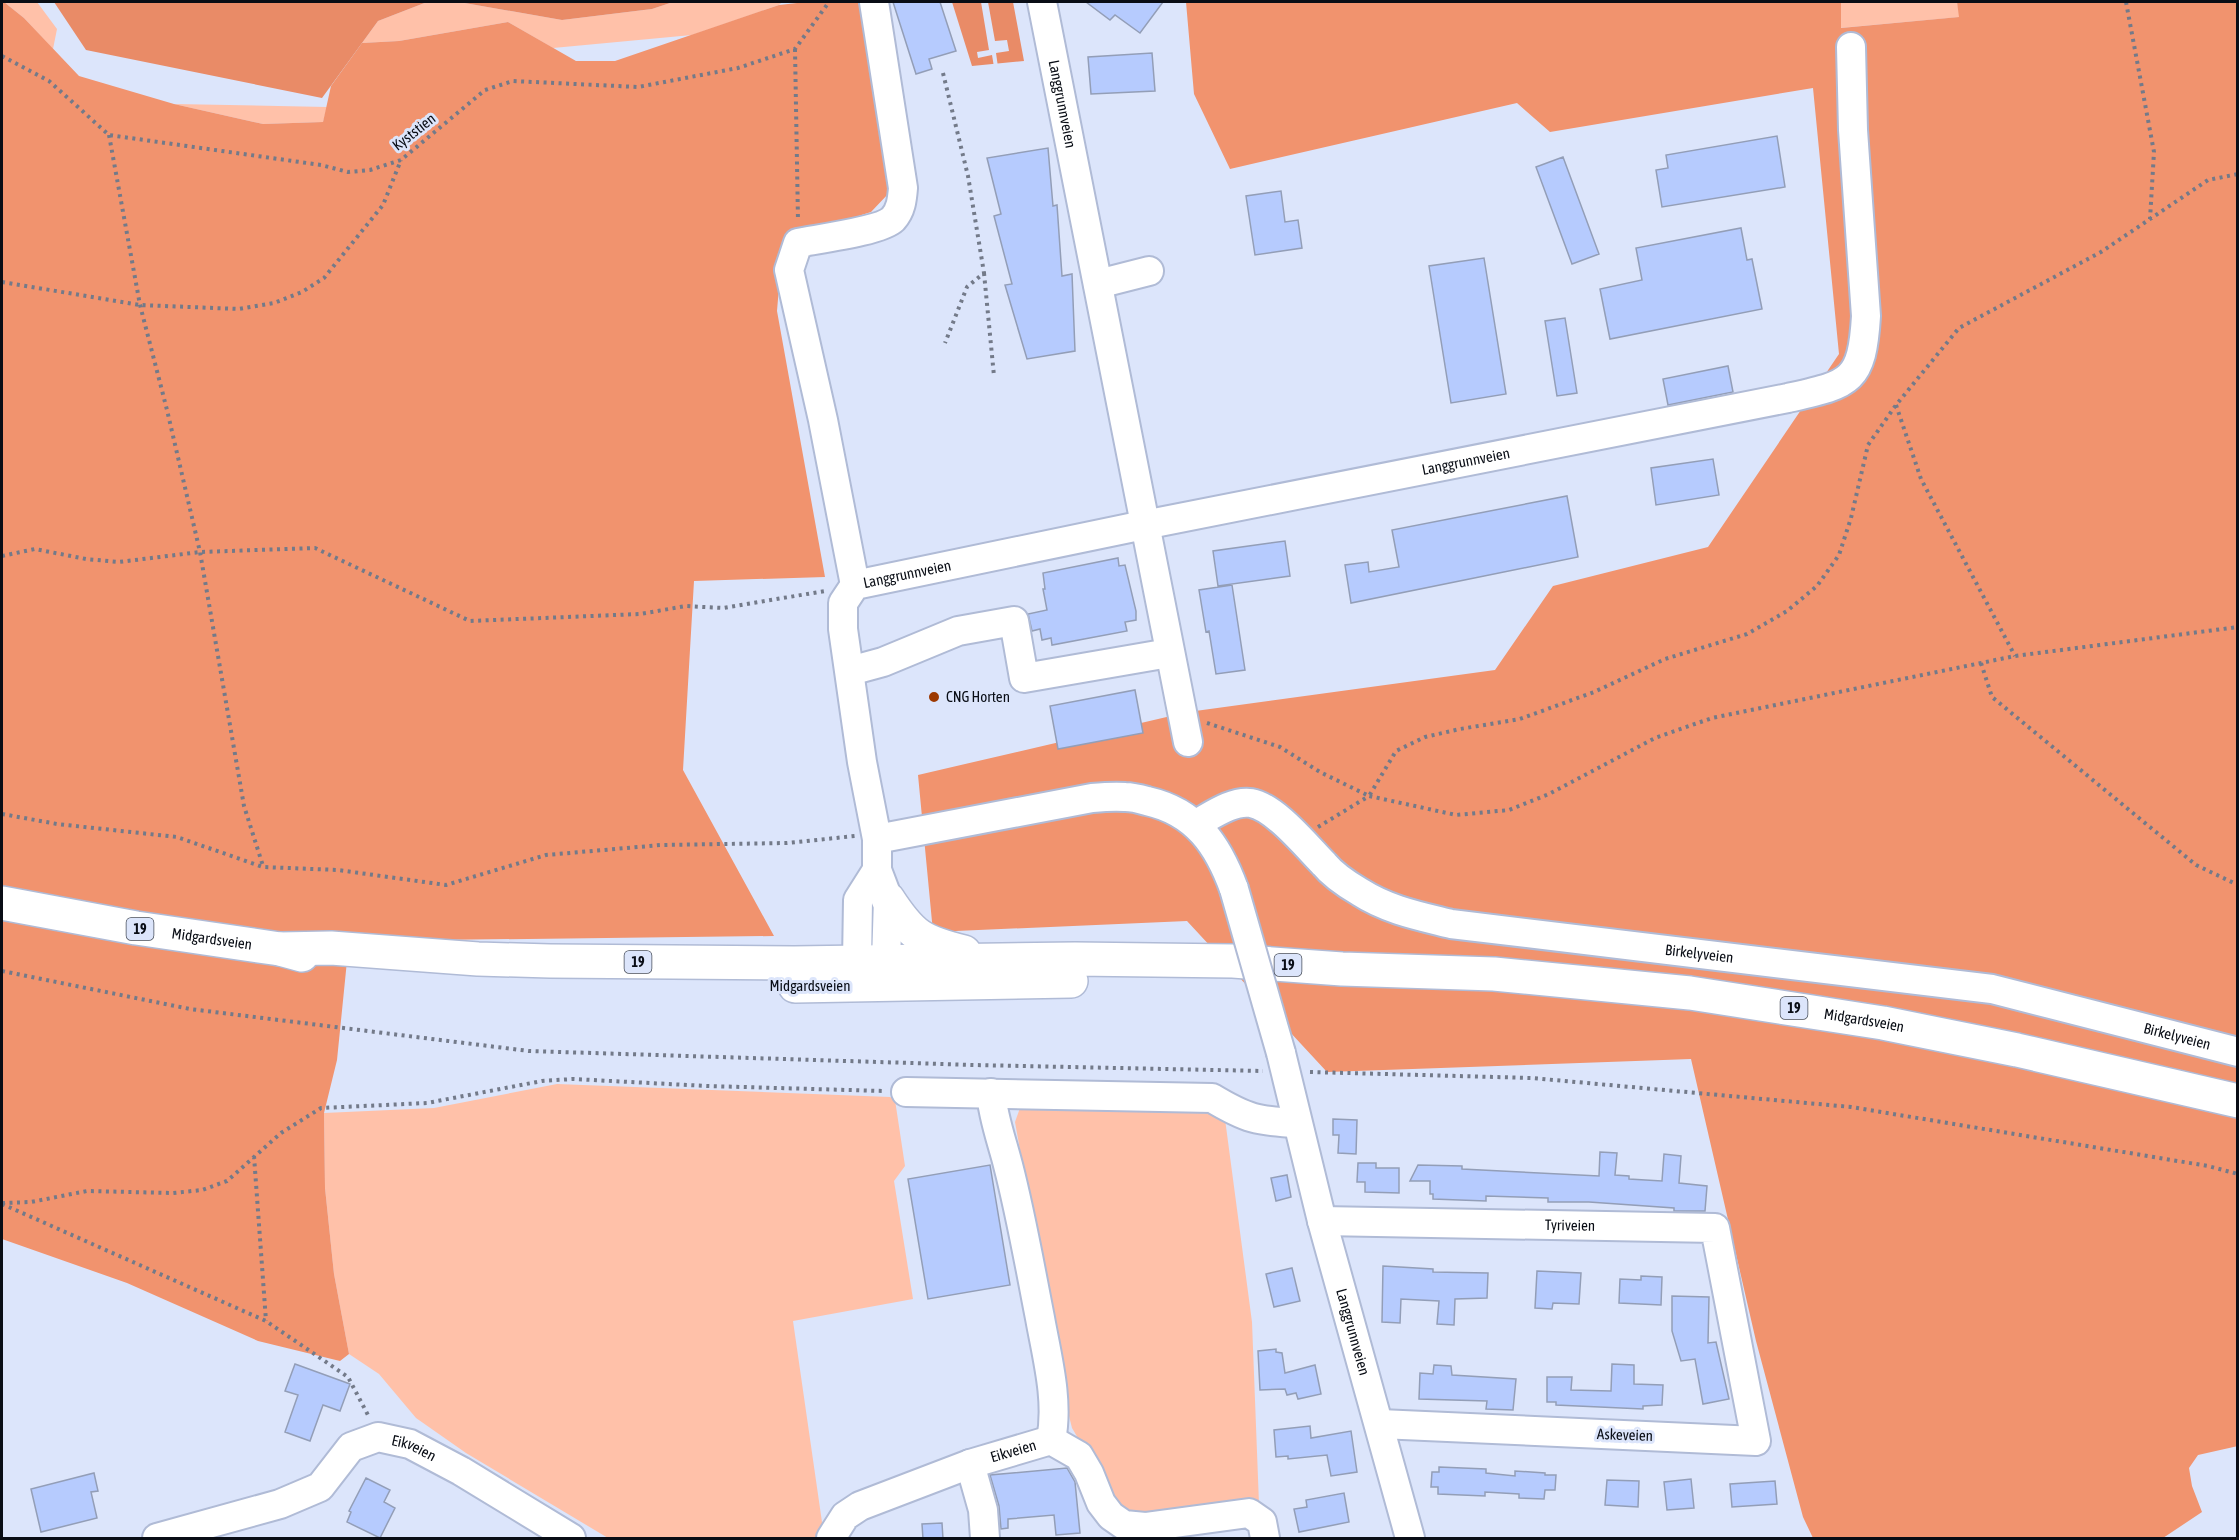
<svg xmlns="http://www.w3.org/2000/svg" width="2239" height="1540" viewBox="0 0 2239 1540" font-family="'Asap Condensed',sans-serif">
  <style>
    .green { fill: #ffc1a9 }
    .forest { fill: #f1936e }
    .water { fill: #e98b67 }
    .pier { fill: #dce5fb }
    .building { fill: #b6cbfe; stroke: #939eb7; stroke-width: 1.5 }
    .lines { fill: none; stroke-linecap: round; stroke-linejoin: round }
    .minor-casing { stroke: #b0bbd6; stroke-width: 32 }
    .highway-casing { stroke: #b0bbd6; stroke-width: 36 }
    .path { stroke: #737a89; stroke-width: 4; stroke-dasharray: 3 4.5; stroke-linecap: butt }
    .minor { stroke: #fff; stroke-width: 28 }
    .highway { stroke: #fff; stroke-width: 33 }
    .minor-bridge-casing { stroke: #b0bbd6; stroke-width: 32; stroke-linecap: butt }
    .minor-bridge { stroke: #fff; stroke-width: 28 }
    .poi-dot { fill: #9c3800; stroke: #dce5fb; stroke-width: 2 }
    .labels { text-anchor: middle; stroke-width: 6; stroke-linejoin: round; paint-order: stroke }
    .shield { fill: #dce5fb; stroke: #484e5a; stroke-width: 1.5 }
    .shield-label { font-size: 14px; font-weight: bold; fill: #090d15 }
    .street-label { font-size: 15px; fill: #090d15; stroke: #dce5fb }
    .poi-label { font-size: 15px; fill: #090d15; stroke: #dce5fb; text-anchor: start }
  </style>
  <rect width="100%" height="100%" fill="#dce5fb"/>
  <path class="green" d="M4,2H37L57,29L53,49L24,18Z
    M427,2H459L562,20L652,9L673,2H782L779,5L692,35L553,48L508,22L399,41L362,43L378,21Z
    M1841,2H1957L1960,17L1840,28Z
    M174,104L327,107L323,122L263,124Z
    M557,1084L890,1097L895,1100L905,1166L894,1181L913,1299L793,1321L823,1529L816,1538H608L466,1453L416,1418L379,1374L349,1354L334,1274L325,1188L324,1113L434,1108Z
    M1205,1106L1225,1119L1252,1322L1259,1504L1124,1516L1072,1428L1064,1396L1015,1122L1020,1108Z"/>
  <path class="forest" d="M2,2H4L24,18L79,76L174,104L263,124L323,122L331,86L362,43L399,41L508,22L576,61H615L779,5L806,2H859L889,193L871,212L783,240L777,311L825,577L694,581L683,770L774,936L349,941L337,1060L324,1113L325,1188L334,1274L349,1354L340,1361L258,1341L127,1283L2,1239Z
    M1186,2H1841V28L1959,17L1957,2H2237L2238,1446L2198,1455L2189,1468L2192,1486L2202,1512L2163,1538H1813L1803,1517L1756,1341L1691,1059L1327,1072L1187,921L933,932L918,775L1188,712L1495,670L1553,586L1708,547L1839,354L1813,88L1550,132L1517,103L1230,169L1194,94Z"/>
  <path class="water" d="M54,2H427L378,21L322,98L86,50Z
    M459,2H673L652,9L562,20Z
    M952,2H1013L1024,61L972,66Z"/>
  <path class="pier" d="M981,2H988L995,41L1007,40L1009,51L996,53L998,67H994L992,55L978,58L977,52L989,50Z"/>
  <path class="building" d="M893,2H940L956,51L929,59L932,69L916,74Z
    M1086,2H1163L1140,33L1115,15L1110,20Z
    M1152,53L1155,91L1091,94L1088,57Z
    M1777,136L1785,187L1662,207L1656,170L1668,168L1666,155Z
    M1048,148L1053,206L1057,205L1062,276L1072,274L1075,351L1027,359L1005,285L1012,284L994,216L1001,214L987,158Z
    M1563,157L1599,254L1572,264L1536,167Z
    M1281,191L1285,222L1298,220L1302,248L1255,255L1246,196Z
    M1741,228L1747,260L1752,259L1762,309L1610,339L1600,289L1642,280L1636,248Z
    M1484,258L1506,394L1451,403L1429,266Z
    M1565,318L1577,393L1557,396L1545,321Z
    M1728,366L1733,392L1668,405L1663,379Z
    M1713,459L1719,495L1656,505L1651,468Z
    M1567,496L1578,557L1351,603L1345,565L1368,562L1369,572L1399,567L1392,530Z
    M1285,541L1290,576L1218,586L1213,551Z
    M1118,558L1119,566L1125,565L1136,611V620L1125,622L1127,631L1052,645L1051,638L1042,640L1040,629L1032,631L1028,614L1047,610L1043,589H1045L1043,573Z
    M1232,585L1245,670L1216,674L1209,631L1206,632L1199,590Z
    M1135,690L1143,733L1058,749L1050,706Z
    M1333,1119L1357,1120L1356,1154L1338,1153L1339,1135H1333Z
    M1600,1152L1617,1153L1615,1175L1629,1176V1179L1662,1181L1664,1154L1681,1156L1679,1183L1707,1186L1705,1211H1674V1208L1589,1202H1548V1198L1486,1196V1201L1433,1199V1194H1430V1181H1410L1418,1165L1462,1166V1169L1599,1176Z
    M1358,1163H1376V1168H1399V1193L1365,1192V1182H1357Z
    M990,1165L1010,1285L928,1299L908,1179Z
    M1287,1175L1291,1197L1276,1201L1271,1178Z
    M1383,1266L1433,1269V1272L1488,1273L1487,1298L1455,1299L1454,1325L1437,1324L1439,1301L1401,1299L1400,1323L1382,1322Z
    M1292,1268L1300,1301L1274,1307L1266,1274Z
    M1537,1271L1581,1273L1579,1304L1553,1303L1552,1309L1535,1308Z
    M1641,1276L1662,1277L1661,1305L1619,1303L1620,1279L1641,1280Z
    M1672,1296L1709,1297L1708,1343L1716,1342L1729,1399L1703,1404L1695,1359L1681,1361L1672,1331Z
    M1276,1349V1352L1282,1353L1285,1373L1315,1365L1321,1394L1298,1399L1296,1393L1287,1395L1285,1389L1260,1390L1258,1351Z
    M295,1364L350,1384L340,1411L323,1405L310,1441L285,1432L298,1395L285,1391Z
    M1612,1364L1634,1365V1384L1663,1385L1662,1405L1643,1406V1409L1556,1405V1402H1547V1377H1572L1571,1390L1611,1391Z
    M1434,1365L1451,1366L1452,1375L1516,1379L1513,1410L1486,1409L1487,1401L1419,1399L1420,1373L1433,1374Z
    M1310,1426L1311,1438L1351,1431L1357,1472L1331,1476L1327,1455L1288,1459V1456L1276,1457L1274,1430Z
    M1439,1467L1486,1469V1473L1515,1476V1471L1545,1473V1475H1556L1555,1490H1545L1544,1499L1519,1498V1494L1485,1492V1496L1438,1494V1487H1431L1432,1472H1439Z
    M1067,1468L1075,1482L1080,1533L1056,1535L1054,1515L1008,1519V1528L1001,1529L999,1506L990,1475Z
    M94,1473L98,1491L91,1492L97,1518L41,1532L31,1489Z
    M366,1478L390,1490L384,1502L395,1508L380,1538L347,1522L351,1512L349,1511Z
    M1691,1479L1694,1508L1667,1510L1664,1482Z
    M1607,1480L1639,1481L1638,1507L1605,1505Z
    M1775,1481L1777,1504L1732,1507L1730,1484Z
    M1344,1493L1349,1522L1299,1532L1294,1509L1307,1507L1306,1500Z
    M942,1523L943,1539H923L922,1524Z"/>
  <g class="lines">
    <defs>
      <g id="minor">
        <path id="s1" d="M1042,2L1188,742"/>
        <path d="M1098,284L1149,271"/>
        <path d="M855,585L823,420L789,270L798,243C817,239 881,231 893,219C901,210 902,200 903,188L874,2"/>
        <path d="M850,671L883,662L958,631L1014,621L1024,678L1169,653"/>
        <path id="s2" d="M1196,824C1211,816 1233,800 1251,803C1275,807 1307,847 1324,864C1333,875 1348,885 1360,892C1388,910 1419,916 1451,924L1992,989L2238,1052"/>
        <path d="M877,870L858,900L857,962L871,986L886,962L888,899L877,870V839"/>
        <path id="s3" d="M1234,889C1218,845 1196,812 1147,801C1140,799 1132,797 1125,797C1114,796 1103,797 1092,798L877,839L862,762L843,629V603L855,585L1144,525L1788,398C1850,384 1862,383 1866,316L1853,130L1851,47"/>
        <path id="s4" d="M1281,1053L1322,1221L1410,1538"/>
        <path d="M906,1092L1212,1098C1247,1119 1257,1121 1297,1123"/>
        <path d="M991,1093C993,1118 1002,1141 1008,1165C1021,1215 1030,1267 1040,1318C1047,1357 1059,1401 1051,1440"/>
        <path id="s5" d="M1322,1221L1715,1228L1756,1441L1380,1424"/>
        <path d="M970,1464L983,1510L985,1538"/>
        <path id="s6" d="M157,1538L280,1504L320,1487L351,1447L378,1437L410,1444L461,1471L571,1538"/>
        <path id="s7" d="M831,1538L845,1516L860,1506L970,1464L1051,1440L1079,1456L1089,1473L1101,1503L1111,1516L1124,1525L1145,1527L1249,1513L1262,1522L1265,1538"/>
      </g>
      <g id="highway">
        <path d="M888,899C912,936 922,942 964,952"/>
        <path id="s8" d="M2,903L136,928L280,949L302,955"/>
        <path id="s9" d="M280,949L331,948L478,959L550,961L794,963L1075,959L1233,961L1342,969L1494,974L1690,993L1883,1023L2017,1050L2238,1101"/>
        <path d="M795,986L1071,981"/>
      </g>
    </defs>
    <use href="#minor" class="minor-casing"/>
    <use href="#highway" class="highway-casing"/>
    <path class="path" d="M2126,2L2154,152L2150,219
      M795,49L798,221
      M2,56L49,81L109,135L321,165L348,172L370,170L401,160L485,90L513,81L638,87L738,68L795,49L829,2
      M943,73L968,176L984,273L967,287L945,343
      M109,135L140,305L167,410L200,552L244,806L263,866
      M984,273L994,376
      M2,282L140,305L239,309L274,303L302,292L324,278L383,205L401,160
      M1896,405L1921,479L2015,656
      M2,556L35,549L86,559L119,562L200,552L315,548L470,621L640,614L686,606L723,608L825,591
      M1981,663L1992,697L2196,865L2238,885
      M1207,723L1280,747L1320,772L1369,796L1396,751L1425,737L1460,729L1520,719L1594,692L1665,659L1747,634L1787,611L1817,586L1839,555L1851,518L1868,445L1896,405L1959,328L2101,252L2208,180L2238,174
      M2,814L57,824L177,837L263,867L338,870L446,885L546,855L661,845L787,843L855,836
      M1318,827L1369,796L1456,815L1509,810L1549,794L1655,738L1712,718L2015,656L2238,627
      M2,971L190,1009L529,1051L974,1065L1263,1071
      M1310,1072L1532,1078L1851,1107L2208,1166L2238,1174
      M254,1156L266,1321
      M2,1203L31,1202L87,1191L173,1193L202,1190L227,1181L281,1133L321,1108L427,1103L542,1081L573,1079L707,1086L884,1091
      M2,1204L266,1321L348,1377L369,1417"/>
    <use href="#minor" class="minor"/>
    <use href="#highway" class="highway"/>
    <defs>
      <path id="minor-bridge" d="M1234,889L1281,1053"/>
    </defs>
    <use href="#minor-bridge" class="minor-bridge-casing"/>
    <use href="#minor-bridge" class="minor-bridge"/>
  </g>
  <circle class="poi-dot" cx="934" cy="697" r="6"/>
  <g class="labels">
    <g class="shield">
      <rect x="126.5" y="918" width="27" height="22" rx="4.5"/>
      <rect x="624.5" y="951" width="27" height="22" rx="4.5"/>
      <rect x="1274.5" y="954" width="27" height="22" rx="4.5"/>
      <rect x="1780.5" y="997" width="27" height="22" rx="4.5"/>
    </g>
    <g class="shield-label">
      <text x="140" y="934">19</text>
      <text x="638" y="967">19</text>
      <text x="1288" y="970">19</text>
      <text x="1794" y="1013">19</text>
    </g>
    <g class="street-label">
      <text dy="5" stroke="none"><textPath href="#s1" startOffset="104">Langgrunnveien</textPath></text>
      <text transform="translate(414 132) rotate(-38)" y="5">Kyststien</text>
      <text dy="5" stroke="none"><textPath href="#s3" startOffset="1288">Langgrunnveien</textPath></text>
      <text dy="5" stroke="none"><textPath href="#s3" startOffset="718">Langgrunnveien</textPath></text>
      <text dy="5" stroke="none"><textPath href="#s8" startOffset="213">Midgardsveien</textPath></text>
      <text dy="5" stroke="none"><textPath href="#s2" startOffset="549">Birkelyveien</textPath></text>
      <text x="810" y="991">Midgardsveien</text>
      <text dy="5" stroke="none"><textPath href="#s9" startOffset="1588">Midgardsveien</textPath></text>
      <text dy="5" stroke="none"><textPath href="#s2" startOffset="1035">Birkelyveien</textPath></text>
      <text dy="5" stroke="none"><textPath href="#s5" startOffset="248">Tyriveien</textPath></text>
      <text dy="5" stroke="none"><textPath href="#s4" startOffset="288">Langgrunnveien</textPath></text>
      <text transform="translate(1625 1435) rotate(2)" y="5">Askeveien</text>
      <text dy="5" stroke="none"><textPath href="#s6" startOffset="288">Eikveien</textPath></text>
      <text dy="5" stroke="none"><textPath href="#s7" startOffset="207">Eikveien</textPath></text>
    </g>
    <g class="poi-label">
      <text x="946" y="702">CNG Horten</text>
    </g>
  </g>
  <rect width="2239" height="1540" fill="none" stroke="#090d15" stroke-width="6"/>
</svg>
